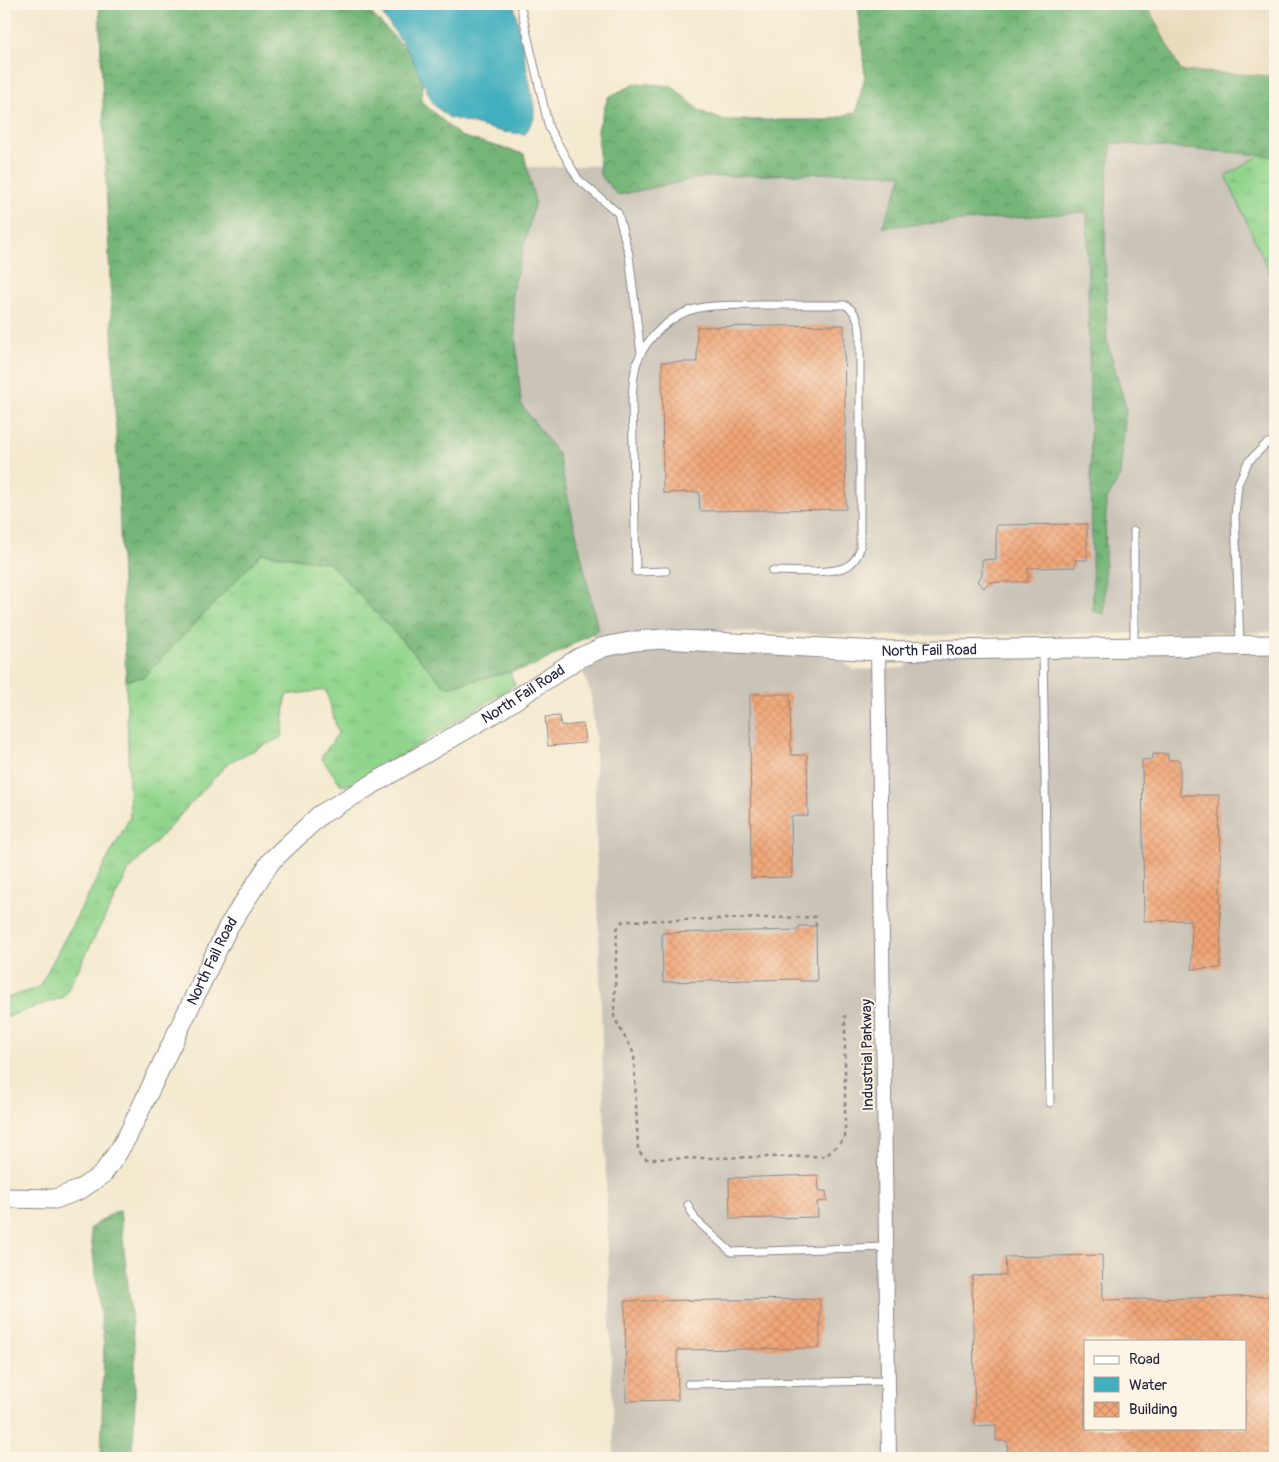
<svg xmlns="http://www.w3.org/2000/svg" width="1279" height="1462" viewBox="0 0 1279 1462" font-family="Pangolin,sans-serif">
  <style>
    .built { fill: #e8d9ba }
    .industrial { fill: #c9c3b8; fill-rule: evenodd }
    .grass { fill: url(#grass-tufts); stroke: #5a7c64 }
    .forest { fill: url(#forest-crowns); stroke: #4b6c5a }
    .water { fill: #41afbe; stroke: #32687c }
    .building { fill: url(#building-cross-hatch); fill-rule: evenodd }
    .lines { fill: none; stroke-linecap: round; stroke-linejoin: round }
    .lane-casing { stroke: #8b8686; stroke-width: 9 }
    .street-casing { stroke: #8b8686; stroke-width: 16 }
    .secondary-casing { stroke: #8b8686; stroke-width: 21 }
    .path { stroke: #8b8686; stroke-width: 2.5; stroke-dasharray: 4 4; stroke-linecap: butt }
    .lane { stroke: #fff; stroke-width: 7 }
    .street { stroke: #fff; stroke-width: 14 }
    .secondary { stroke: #fff; stroke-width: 19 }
    .labels { text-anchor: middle; stroke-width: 4; stroke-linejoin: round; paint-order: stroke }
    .street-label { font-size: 15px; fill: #22223b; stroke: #fcf5e5 }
  </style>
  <defs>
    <pattern id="grass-tufts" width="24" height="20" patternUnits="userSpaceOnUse" patternTransform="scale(1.25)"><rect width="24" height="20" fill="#91d58d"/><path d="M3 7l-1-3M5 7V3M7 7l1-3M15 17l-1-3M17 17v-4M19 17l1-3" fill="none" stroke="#7db77b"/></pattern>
    <pattern id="forest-crowns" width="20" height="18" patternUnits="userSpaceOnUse" patternTransform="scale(1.25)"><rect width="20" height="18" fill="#74b678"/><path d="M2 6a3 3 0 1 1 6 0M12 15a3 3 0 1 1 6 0" fill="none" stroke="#5f9464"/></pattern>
    <pattern id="building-cross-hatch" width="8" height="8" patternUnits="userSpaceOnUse" patternTransform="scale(1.25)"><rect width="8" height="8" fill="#f1a576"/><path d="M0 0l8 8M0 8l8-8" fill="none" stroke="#ce8e67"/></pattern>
  </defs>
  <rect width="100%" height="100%" fill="#fcf5e5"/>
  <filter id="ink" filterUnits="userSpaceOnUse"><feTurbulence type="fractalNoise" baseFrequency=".02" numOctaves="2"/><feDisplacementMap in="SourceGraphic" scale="10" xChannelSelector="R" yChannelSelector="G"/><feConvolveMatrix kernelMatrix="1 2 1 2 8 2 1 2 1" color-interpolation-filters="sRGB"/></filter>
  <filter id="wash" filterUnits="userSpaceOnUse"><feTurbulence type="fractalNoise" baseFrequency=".0096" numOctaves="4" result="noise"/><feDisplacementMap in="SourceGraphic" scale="20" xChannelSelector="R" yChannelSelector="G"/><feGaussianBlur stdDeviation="1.12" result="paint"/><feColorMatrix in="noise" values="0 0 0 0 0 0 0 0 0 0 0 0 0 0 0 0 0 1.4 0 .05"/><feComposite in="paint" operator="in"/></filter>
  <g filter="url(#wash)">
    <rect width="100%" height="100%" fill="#f4ead0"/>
    <path class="built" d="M1119,4H1275V76L1174,88Z"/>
    <path class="industrial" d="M1275,76V632L879,636L686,630L594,639L501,398L495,168L851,159L1174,88Z
      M672,647L807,653L839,660L855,670L903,668L916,660L942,653L1275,651V1458H614L595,798L596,739L590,691L580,664L602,656L637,648ZM1085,1341H1245V1428H1085Z"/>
    <path class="grass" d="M1260,155L1275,156V285L1226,176Z
      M262,553L329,563L446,687L510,672L515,685L359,782L342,786L321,758L338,733L326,690L286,695L282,737L229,762L128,872L64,997L4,1018V999L39,987L130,817L126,680L144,677Z"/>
    <path class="forest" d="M99,4H362L409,52L423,83L421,101L460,136L524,154L535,202L512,293L521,404L558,454L598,630L535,666L446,687L329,563L262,553L144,677L126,680Z
      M858,4H1146L1181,71L1275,76V156L1112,143L1107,178L1105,243L1107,341L1126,408L1120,476L1106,502L1104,614L1093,611L1087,212L882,227L903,175L858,172L705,177L618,195L600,175L598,129L608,97L637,83L672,86L700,111L723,120H828L856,112L865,76Z
      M120,1211L135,1350V1404L132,1458H101L104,1344L90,1228L114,1212Z"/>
    <path class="water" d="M375,4H514L534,105V119L525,134L503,132L448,117L434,105L409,52Z"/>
    <g id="blocks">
      <path class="building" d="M844,325L846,509L700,511L699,492L663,493L662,362H697V327Z
        M1087,524V560H1075V567L1028,568V582H989L984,588L977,581L982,575V560L996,559V525Z
        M750,694H790L791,755H807L808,816H791L792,877L751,878Z
        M560,716L561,726L583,724L585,743L548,746L545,717Z
        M1153,754H1168V760H1180V795H1219L1221,968L1192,969L1191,920L1144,921L1142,760L1153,759Z
        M799,926H816L817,981H800V979L663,982L662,933L799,930Z
        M818,1175L819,1191H826L827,1201L817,1202L818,1217L730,1219L729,1178Z
        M1102,1255L1103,1300L1275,1296V1458H1008L1007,1441H996V1425L975,1426L972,1276L1006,1275L1005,1257ZM1085,1341H1245V1428H1085Z
        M820,1299V1348L677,1350L678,1400L626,1401L625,1301Z"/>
    </g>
  </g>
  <g filter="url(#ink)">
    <use href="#blocks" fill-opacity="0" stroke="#8b8686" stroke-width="1"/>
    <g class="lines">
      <defs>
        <path id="lane" d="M520,4L549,128L578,179L618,213L629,255L641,354
          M1134,531V647
          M666,571L636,572L632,400C633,387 633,374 637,362C647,337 672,313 699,308C717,304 737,306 756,305C786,305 815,305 845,305C856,311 859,321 860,333V549C858,555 855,561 849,565C836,575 789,571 772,571
          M1240,645L1235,516L1238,484L1248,462L1266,444L1275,440
          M1043,649L1050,1103
          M688,1205L695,1219L731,1252L886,1247
          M688,1384L888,1381"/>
        <path id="street" d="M878,651L889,1458"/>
        <g id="secondary">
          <path id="s1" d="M4,1198L55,1199L79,1190L102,1175L118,1152L128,1135L228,927L271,861L320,815L499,710L579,658L604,647L635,641L663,639L878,651L1275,645"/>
        </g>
      </defs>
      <use href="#lane" class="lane-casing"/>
      <use href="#street" class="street-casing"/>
      <use href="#secondary" class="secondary-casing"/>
      <path class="path" d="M816,926L815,917L623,921L617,929L614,1017L634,1054L638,1151L646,1159L826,1156L845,1138V1015"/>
      <use href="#lane" class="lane"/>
      <use href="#street" class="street"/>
      <use href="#secondary" class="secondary"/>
    </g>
  </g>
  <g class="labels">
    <g class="street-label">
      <text dy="5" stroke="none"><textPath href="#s1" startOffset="1185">North Fail Road</textPath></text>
      <text dy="5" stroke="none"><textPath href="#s1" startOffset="765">North Fail Road</textPath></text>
      <text dy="5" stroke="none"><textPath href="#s1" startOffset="345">North Fail Road</textPath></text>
      <text transform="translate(867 1055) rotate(-91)" y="5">Industrial Parkway</text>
    </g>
  </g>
  <rect width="1279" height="1462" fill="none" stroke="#fcf5e5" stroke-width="20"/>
  <rect x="1084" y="1340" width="162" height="90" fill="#fcf5e5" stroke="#a5a1a1"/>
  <rect x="1094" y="1356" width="25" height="8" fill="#ffffff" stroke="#a5a1a1"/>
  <text x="1129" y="1364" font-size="15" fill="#22223b">Road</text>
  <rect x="1094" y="1377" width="25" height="15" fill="#41afbe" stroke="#a5a1a1"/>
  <text x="1129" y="1390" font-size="15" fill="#22223b">Water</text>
  <rect x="1094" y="1402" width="25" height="15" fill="url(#building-cross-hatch)" stroke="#a5a1a1"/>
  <text x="1129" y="1414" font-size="15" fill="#22223b">Building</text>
</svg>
